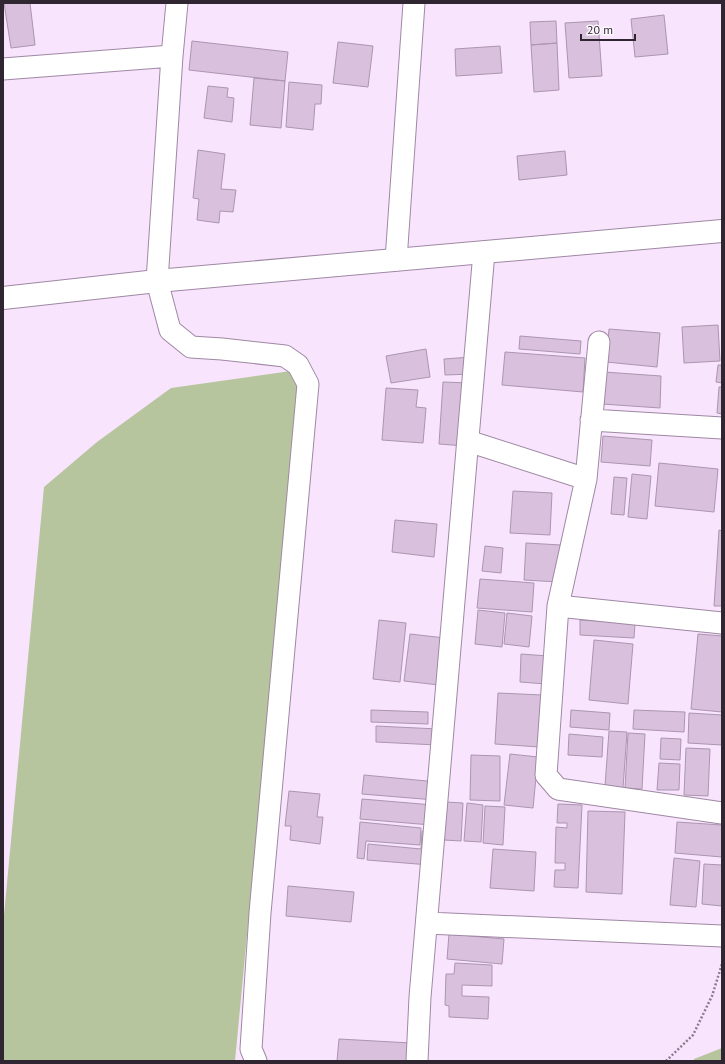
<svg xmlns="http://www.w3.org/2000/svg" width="725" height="1064" viewBox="0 0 725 1064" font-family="'PT Sans',sans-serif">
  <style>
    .green { fill: #b7c59e }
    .building { fill: #d9c1de; stroke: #ac95b0 }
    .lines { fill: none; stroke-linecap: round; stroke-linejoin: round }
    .street-casing { stroke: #9f88a3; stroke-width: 23 }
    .secondary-casing { stroke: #9f88a3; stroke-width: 24 }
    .path { stroke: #8a7c8d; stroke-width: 2.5; stroke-dasharray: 2 2; stroke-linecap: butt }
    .street { stroke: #fff; stroke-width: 21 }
    .secondary { stroke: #fff; stroke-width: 22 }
  </style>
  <rect width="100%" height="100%" fill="#f8e4fc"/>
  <path class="green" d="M291,371L299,390L235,1061H3V926L44,487L97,442L171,388Z
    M722,1048V1061H694V1059Z"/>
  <path class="building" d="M4,3H30L35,45L11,48Z
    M664,15L668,54L635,57L631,19Z
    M556,21L557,43L531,45L530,22Z
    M598,21L602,76L569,78L565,23Z
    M192,41L288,52L285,81L189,70Z
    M338,42L373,46L368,87L333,83Z
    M557,43L559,90L534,92L531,45Z
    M500,46L502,73L456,76L455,49Z
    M254,78L285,81L281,128L250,125Z
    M289,82L322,85L321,104H315L313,130L286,127Z
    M208,86L228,88L227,97L234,98L232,122L204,118Z
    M198,150L225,154L221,189L236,190L233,212L220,211L219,223L197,220L199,199L193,198Z
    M565,151L567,175L519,180L517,156Z
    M718,325L720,361L684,363L682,327Z
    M609,329L660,333L657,367L606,362Z
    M520,336L581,341L580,354L519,349Z
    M426,349L430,377L391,383L386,356Z
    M505,352L585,358L583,392L502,385Z
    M471,357L472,374L445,375L444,359Z
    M718,365H722V383L716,382Z
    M604,372L661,376L660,408L602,404Z
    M443,382L469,383L465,446L439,444Z
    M719,387H722V414L717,413Z
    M386,388L418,390L416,407L426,408L423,443L382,440Z
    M603,436L652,440L650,466L601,462Z
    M659,463L718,469L714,512L655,506Z
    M632,474L651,476L647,519L628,517Z
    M614,477L627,478L624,515L611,514Z
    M513,491L552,493L550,535L510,533Z
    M395,520L437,524L434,557L392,552Z
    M719,530L722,531V606H714Z
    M526,543L561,545L559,582L524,580Z
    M485,546L503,548L501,573L482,571Z
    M480,579L534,583L532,612L477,608Z
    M478,610L505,613L502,647L475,644Z
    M507,613L532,616L529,647L504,644Z
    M379,620L406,623L400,682L373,679Z
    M580,620L635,623L634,638L580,635Z
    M410,634L445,638L439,685L404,681Z
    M698,634L722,636V712L691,709Z
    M594,640L633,644L628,704L589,700Z
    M521,654L548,656L546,684L520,682Z
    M498,693L542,695L540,747L495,744Z
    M371,710L428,712V724L371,722Z
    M571,710L610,713L609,730L570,727Z
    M634,710L685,712L684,732L633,729Z
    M689,713L722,715V745L688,743Z
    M376,726L438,729L437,745L376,742Z
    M609,731L627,732L623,788L605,786Z
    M628,733L645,734L642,789L625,788Z
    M569,734L603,737L602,757L568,755Z
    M661,738L681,739L680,760L660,759Z
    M686,748L710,749L708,796L684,795Z
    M510,754L538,757L533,808L504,805Z
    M471,755L500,756V801L470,800Z
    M659,763L680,764L679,790H657Z
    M364,775L437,782L435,800L362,794Z
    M289,791L320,794L317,817H323L320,844L290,840L291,826H285Z
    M362,799L433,805L431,825L360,819Z
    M446,802L463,803L461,841L444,840Z
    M467,803L483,805L481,842L464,841Z
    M558,804L582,805L578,888L554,887L555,870H565V863H555L556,827L567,828V823H557Z
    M485,806L505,807L503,845L483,843Z
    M588,811L625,812L622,894L586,892Z
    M360,822L421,828L420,845L366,841L364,859L357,858Z
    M677,822L722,825V857L675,853Z
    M422,831L432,832L430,865L367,860L368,844L421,849Z
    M493,849L536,852L534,891L490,888Z
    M674,858L700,861L696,907L670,905Z
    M704,864L722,865V906L702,904Z
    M288,886L354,892L351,922L286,916Z
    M449,934L504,939L502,964L447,959Z
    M455,963L492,965V986L462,985V996L489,997L488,1019L449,1017V1006L445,1005L446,974H454Z
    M339,1039L411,1043L410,1061H337Z"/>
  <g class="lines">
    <defs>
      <path id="street" d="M177,3L172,56L157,281L170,330L191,347L222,349L285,356L298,365L308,384L260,913L251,1049L256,1061
        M3,69L172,56
        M396,260L414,3
        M599,342L586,479L558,606L546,775L558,789L722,813
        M591,420L722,428
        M468,441L586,479
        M558,606L722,623
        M427,923L722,936
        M417,1061L420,997L484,252"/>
      <path id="secondary" d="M3,298L157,281L722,231"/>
    </defs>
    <use href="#street" class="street-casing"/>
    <use href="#secondary" class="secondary-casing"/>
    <path class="path" d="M666,1061L693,1035L712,996L722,964"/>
    <use href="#street" class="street"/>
    <use href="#secondary" class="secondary"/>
  </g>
  <rect width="725" height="1064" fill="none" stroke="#2f2631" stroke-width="8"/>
  <path d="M581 34v6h54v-6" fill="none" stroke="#2f2631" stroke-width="2"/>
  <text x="587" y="34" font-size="12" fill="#2f2631" stroke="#fcf7fd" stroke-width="3" paint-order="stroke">20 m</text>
</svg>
